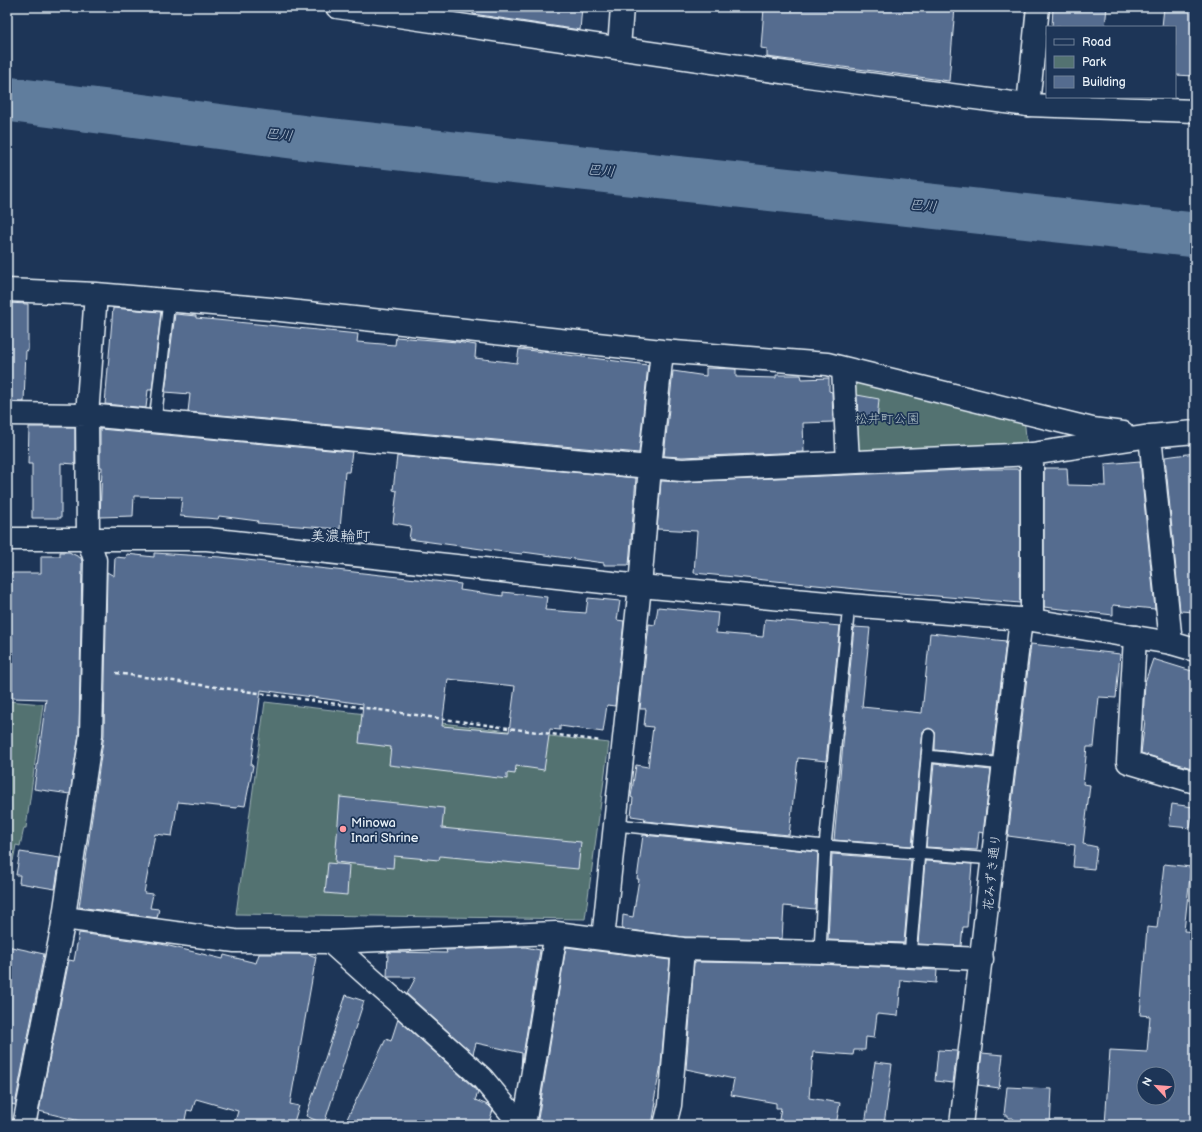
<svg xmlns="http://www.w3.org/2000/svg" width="1202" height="1132" viewBox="0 0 1202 1132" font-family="'Balsamiq Sans','Klee One',sans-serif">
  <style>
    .green { fill: #537271; stroke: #9eb2b4 }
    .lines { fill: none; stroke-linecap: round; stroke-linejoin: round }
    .river { stroke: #607d9d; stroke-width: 45 }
    .building { fill: #556c8f; stroke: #e8f1f8; fill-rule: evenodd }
    .service-casing { stroke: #e8f1f8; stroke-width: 14 }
    .minor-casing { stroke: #e8f1f8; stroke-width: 25 }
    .tertiary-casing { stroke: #e8f1f8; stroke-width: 25 }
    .path { stroke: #e8f1f8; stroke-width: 2.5; stroke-dasharray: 4 3; stroke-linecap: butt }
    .service { stroke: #1d3557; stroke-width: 11 }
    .minor { stroke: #1d3557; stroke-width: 22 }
    .tertiary { stroke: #1d3557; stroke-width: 22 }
    .poi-dot { fill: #ff9aa2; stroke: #1d3557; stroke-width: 1.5 }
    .labels { text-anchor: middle; stroke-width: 3.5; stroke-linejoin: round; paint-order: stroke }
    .park-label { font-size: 13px; fill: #b4c5c9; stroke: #1d3557 }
    .poi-label { font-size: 13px; fill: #e8f1f8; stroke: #1d3557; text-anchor: start }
    .street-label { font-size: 13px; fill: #e8f1f8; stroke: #1d3557 }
    .water-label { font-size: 14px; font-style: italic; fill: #b2c3d4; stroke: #1d3557 }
    .quarter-label { font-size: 15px; fill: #e8f1f8; stroke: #1d3557 }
  </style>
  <rect width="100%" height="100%" fill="#1d3557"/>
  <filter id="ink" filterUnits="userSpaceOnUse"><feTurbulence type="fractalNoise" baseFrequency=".025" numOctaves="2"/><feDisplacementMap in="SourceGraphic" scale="8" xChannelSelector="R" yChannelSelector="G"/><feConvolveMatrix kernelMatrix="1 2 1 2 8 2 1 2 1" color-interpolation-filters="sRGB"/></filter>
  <g filter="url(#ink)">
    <path class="green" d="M853,375L1024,417L1027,447L854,452Z
      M7,701L43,704L26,828H24L20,846L16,845L13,861L7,860Z
      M265,702L609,743L585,919L236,914Z"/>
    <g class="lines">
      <path class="river" d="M7,99L307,138L1195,235"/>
    </g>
    <path class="building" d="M473,7H582L580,30L473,14Z
      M767,7H955L949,81L767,57V49L761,48L764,8Z
      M1053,7H1107L1105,27H1052Z
      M1164,7H1195V76L1175,75V27H1162Z
      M7,303L28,304V351L26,350L24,402H7Z
      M113,308L161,312L152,390H148L146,408L105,404Z
      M175,314L196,316V318L358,334L357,342L395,345L396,337L457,342L476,345L475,358L517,363L519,349L648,365L639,453L188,412L190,394L165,392Z
      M706,368L736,369V377L776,378V375H801L802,379L829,378V391L832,392L833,422L803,423L804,452L682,457L664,456L673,371L706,376Z
      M857,395L879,399L877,421H858Z
      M29,427H75V464L61,463V518H32V464H28Z
      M100,429L352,452L349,472H345L340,529L257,523L258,521L219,516L218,519L180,516L182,497L134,496L133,516L100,517L102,467H100Z
      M1195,453V612L1180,611L1165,457Z
      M397,456L636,478L629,565H604V563L523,552L522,554L496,551L409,539L411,526L393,523L397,491L393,490Z
      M1140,461L1155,609L1113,605V615L1044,607V468H1067L1068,485L1106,486L1105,464Z
      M986,469H1020V603L877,591L694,573L697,531L657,529L661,481L683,482Z
      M60,552H69L81,558L82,562L79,734L70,794L34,789L46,699L12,698V636H7V573H41V556H60Z
      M154,553L220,557L461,584L460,590L503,596V592L547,597L545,610L586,613L588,598L620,601L617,620L624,621L615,706L607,705L603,732L560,726V730L550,729L544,770L516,766L515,774L507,773V779L389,765L391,747L359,743L363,704L261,690L251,765L253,766L245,806L238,805L237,808L178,802L172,836L155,834L144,893L153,894L150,908L159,909L157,918L79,907L104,735L107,572L114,576L115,557L126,558L127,554L154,557ZM448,679L515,686L509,732L442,726Z
      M658,607L718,613L716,633L763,637L765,619L840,626L826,761L798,758L789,835L644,821L645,818L631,816L633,798L631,797L636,765L648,767L653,727L644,726L646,709H640L649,624L655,625Z
      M854,627L870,628L862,707L922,713L930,633L1006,641L992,756L935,750V732L929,728L923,731L912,846L834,840Z
      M1031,644L1120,654L1116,698L1099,697L1094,747H1087L1083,784L1090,785L1083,844L1097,847L1094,869L1073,867L1075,845L1008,836Z
      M1153,659L1195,672V769L1141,753L1145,720H1143L1145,682Z
      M934,764L991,770L983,833L979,832L977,850L926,847Z
      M340,797L444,808L442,828L581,842L578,869L440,856L439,860L394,856L393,868L335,862Z
      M1172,804L1193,807L1190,828L1169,826Z
      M643,835L818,852L815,909L784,906L782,939L684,937L622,929L623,915L633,917L639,879H637Z
      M20,852L60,858L55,889L19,883L20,875H16Z
      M832,854L911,860L904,943L828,940Z
      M925,861L972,864L967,927H963L961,946L918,944Z
      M328,863L349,865L347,895L325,893Z
      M1164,864L1191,867L1184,931L1195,932V1125H1105L1110,1050L1147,1052L1150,1016L1140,1015L1147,927L1157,928ZM1144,1074H1168V1098H1144Z
      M79,933L161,944L223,959L224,955L256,963L259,954H308L316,957L290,1104L299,1106L293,1125H234L238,1111L196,1099L192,1111L187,1110L184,1125H96L39,1111L69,960L74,961Z
      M7,946L44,954L15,1105L7,1103Z
      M525,947L540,950L521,1068L522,1053L476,1043L473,1054L407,994L416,977H387L388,952L447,953L446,950Z
      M566,947L670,960L661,1065L654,1101L656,1102L652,1125H537Z
      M694,962L820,964L937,970L936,983L901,980L898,1016L877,1014L874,1038L866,1037L865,1050H854L853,1055L813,1052L809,1098L840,1103L836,1125H778L781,1108H776V1103L731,1095L734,1079L686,1069Z
      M346,995L364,1001L324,1124L306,1116Z
      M398,1019L473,1087L478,1093L475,1100L488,1105L493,1110L488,1125H344L386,1039L391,1041Z
      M938,1050L957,1051L953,1083L935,1081Z
      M982,1053L1003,1055L999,1088L978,1085Z
      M875,1062L892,1064L884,1125L865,1124Z
      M1007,1087L1052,1089L1050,1125H1013V1118H1008V1115H1004Z"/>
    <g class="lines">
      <defs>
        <path id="service" d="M155,421L169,301
          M927,756L1004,764
          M616,825L825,846L993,859
          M820,952L825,846L849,605
          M910,956L929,735"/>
        <path id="minor" d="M337,7L815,77L1028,105L1195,111
          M7,290L96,294L271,309L662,351L827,364L1092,429L1123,433
          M843,368L848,462
          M7,414L87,415L682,470L1032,454L1150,436L1195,432
          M1150,436L1171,643
          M7,539H207L640,586
          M1032,620V454
          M1135,637L1128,762L1195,782
          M64,918L235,941L330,942L556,933
          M603,939L683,949L820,952L982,959
          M330,942L482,1078L521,1125
          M24,1125L62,929L91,735L95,560L88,538L87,415L96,294
          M524,1125L556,933L603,939L640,586L650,467L662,351
          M665,1125L670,1105L683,949"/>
        <path id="tertiary" d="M619,48L622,7
          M1028,105L1038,7
          M640,586L849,605L1032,620L1171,643L1195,650
          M961,1125L1021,619"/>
      </defs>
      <use href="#service" class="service-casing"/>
      <use href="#minor" class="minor-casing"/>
      <use href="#tertiary" class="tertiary-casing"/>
      <path class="path" d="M116,673L601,741"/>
      <use href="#service" class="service"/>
      <use href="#minor" class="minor"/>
      <use href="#tertiary" class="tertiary"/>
    </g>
  </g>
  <circle class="poi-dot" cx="343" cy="829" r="4"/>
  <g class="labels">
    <g class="park-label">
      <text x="887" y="423">松井町公園</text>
    </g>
    <g class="poi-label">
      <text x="351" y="827">Minowa<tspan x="351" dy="15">Inari Shrine</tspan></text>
    </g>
    <g class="street-label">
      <text transform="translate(991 872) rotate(-84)" y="5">花みずき通り</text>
    </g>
    <g class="water-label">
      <text transform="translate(279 134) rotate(7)" y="5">巴川</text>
      <text transform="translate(601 170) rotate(6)" y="5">巴川</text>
      <text transform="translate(923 205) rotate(6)" y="5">巴川</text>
    </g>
    <g class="quarter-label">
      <text x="340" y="541">美濃輪町</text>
    </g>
  </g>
  <rect width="1202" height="1132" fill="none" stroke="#1d3557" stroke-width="24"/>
  <rect x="12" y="12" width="1178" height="1108" fill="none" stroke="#e8f1f8" stroke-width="1.5" filter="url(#ink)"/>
  <rect x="1046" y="26" width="130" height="72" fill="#1d3557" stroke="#6e8097"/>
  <rect x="1054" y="39" width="20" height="6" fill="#1d3557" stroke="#6e8097"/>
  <text x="1082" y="46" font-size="12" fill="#e8f1f8">Road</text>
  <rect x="1054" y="56" width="20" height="12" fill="#537271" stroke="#6e8097"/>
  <text x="1082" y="66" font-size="12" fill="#e8f1f8">Park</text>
  <rect x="1054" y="76" width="20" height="12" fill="#556c8f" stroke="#6e8097"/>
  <text x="1082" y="86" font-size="12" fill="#e8f1f8">Building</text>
  <g transform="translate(1156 1086) rotate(296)"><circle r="19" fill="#1d3557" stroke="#6e8097"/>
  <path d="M0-3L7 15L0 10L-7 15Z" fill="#ff9aa2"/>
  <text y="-6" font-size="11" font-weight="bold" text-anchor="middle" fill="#e8f1f8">N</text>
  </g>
</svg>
